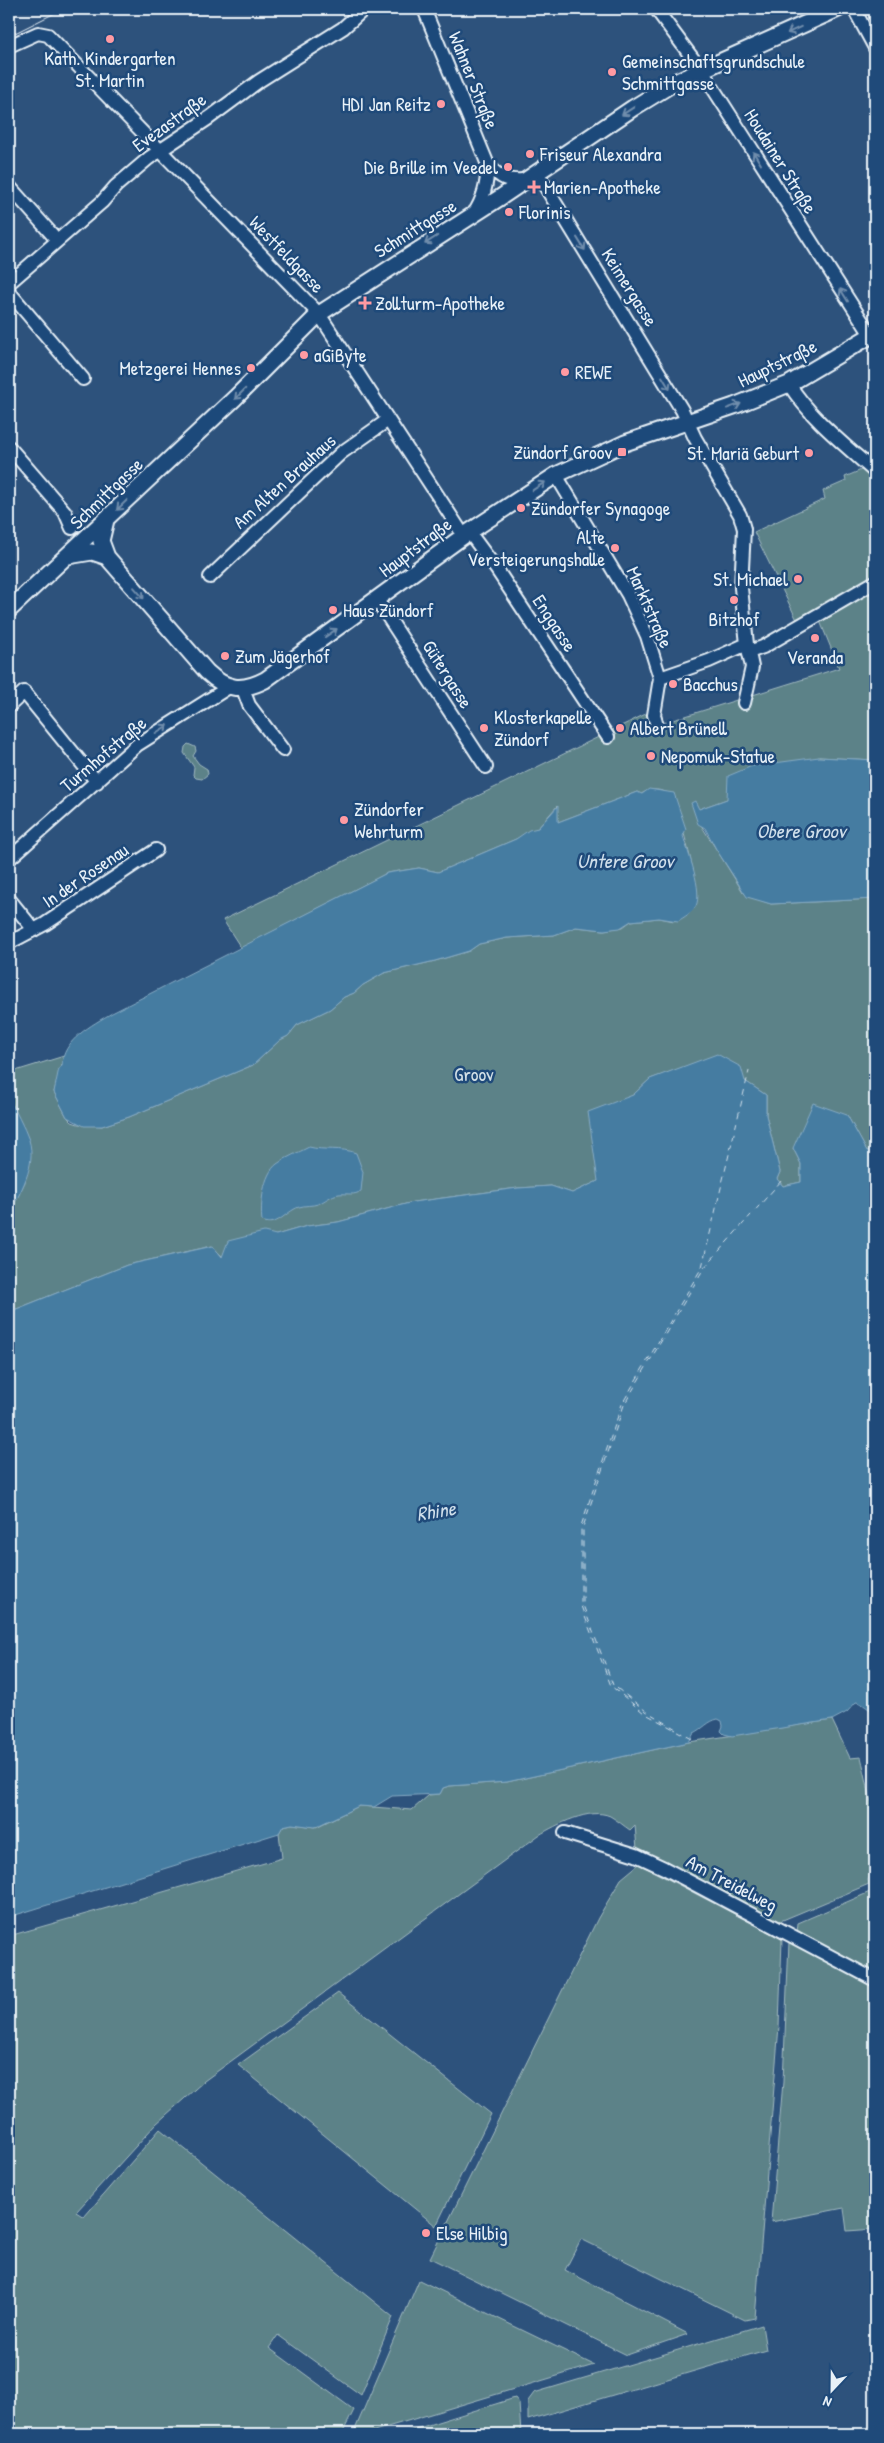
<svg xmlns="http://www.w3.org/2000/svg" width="884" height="2443" viewBox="0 0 884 2443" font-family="'Patrick Hand',sans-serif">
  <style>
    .green { fill: #5c8288; stroke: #a2bac0 }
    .water { fill: #457ca1; stroke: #86abc4 }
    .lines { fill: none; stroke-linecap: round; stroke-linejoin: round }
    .ferry { stroke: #d0dfeb; stroke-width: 1; stroke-dasharray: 6 5; stroke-linecap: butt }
    .minor-casing { stroke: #e8f1f8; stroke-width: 16 }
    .major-casing { stroke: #e8f1f8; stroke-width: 19 }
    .minor { stroke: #1f4a7a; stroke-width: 12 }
    .major { stroke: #1f4a7a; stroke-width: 15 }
    .tram { stroke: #e8f1f8; stroke-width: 1 }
    .oneway { stroke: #6f8dac }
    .poi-dot { fill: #ff9aa2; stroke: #1f4a7a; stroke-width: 2 }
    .labels { text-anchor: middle; stroke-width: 5; stroke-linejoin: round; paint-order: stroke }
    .poi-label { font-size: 19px; fill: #e8f1f8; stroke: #1f4a7a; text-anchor: start }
    .street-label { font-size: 19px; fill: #e8f1f8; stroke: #1f4a7a }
    .park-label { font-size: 19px; fill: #d3e0e7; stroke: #1f4a7a }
    .water-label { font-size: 20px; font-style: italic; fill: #d0dfeb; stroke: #1f4a7a }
  </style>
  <rect width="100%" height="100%" fill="#2d527c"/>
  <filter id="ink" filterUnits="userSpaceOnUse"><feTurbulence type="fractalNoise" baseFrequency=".02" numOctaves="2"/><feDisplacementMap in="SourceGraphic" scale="10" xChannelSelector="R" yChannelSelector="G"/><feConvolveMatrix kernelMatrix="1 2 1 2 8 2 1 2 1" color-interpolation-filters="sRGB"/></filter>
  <g filter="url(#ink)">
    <path class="green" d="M866,468L875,476V580L798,622L754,532L825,499L823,491L846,481L845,477Z
      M875,588V760L819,757L727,799L699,809L701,825L743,892L747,896L771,904L875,899V1148L867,1151L847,1115L793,1148L801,1164V1182L783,1186L777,1179L780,1172L766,1115V1095L745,1081L682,1068L650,1079L633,1095L618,1103L598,1181L572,1193L551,1186L518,1188L413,1202L338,1222L307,1226L276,1235L223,1257L212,1246L127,1265L9,1312V1214L25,1182L29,1141L9,1097V1073L64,1056L54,1092L67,1117L72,1122L78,1124L102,1126L129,1117L253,1065L280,1040L288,1036L297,1025L330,1009L344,997L354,993L363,985L384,973L435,961L469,951L479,944L507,938L554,935L576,927L604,930L623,927L631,921L659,918L674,921L695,907C702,888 679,816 672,794C660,790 653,787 641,794L637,792L558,822L557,806L538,828L516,839L438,872L419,868L387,873L241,948L223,920L656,709L660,724L839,668L820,621Z
      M188,744L195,747L196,751L193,756L199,764L207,769L208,774L202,779L196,778L193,775L194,767L184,753L185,747Z
      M832,1720L850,1758L861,1757C869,1790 884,1850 868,1880L869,1884L778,1922L637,1849L635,1825L630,1830C624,1826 617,1820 610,1816C590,1807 556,1825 539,1835L204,2081L156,2124L76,2212L84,2217L160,2129L393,2317L361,2395L278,2335L269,2348L354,2410L342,2434H9V1936L282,1858L279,1833L283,1826L292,1824L316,1827L359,1806L412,1810L429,1795L440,1794L443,1788L449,1786L507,1782L689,1742Z
      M639,1864L782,1939L779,2026L755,2318L745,2320L581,2239L565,2270L688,2334L627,2355L430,2258L598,1918L621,1879Z
      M870,1892L875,1920V1974L797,1933L798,1923Z
      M789,1942L875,1988V2229L847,2231L844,2208L771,2222L783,2082Z
      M338,1993L491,2114L436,2226L238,2065Z
      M419,2280L594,2365L364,2434H356L354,2432Z
      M762,2325L766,2350L528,2420V2401L534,2393Z
      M515,2398L519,2403L521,2434H399Z"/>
    <path class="water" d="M819,757L875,760V899L771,904L747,897L716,849L705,828L698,824L691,803L695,801L699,809L727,799L728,776L752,766Z
      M649,789L674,793L686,829L683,836C688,852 703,891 696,906C692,913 684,917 678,921L659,918L631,921L620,928L604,930L576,927L554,935L507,938L479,944L469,951L435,961L384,973L363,985L354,993L344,997L330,1009L297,1025L288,1036L280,1040L253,1065L129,1117L102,1126H84L67,1117L54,1092L59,1068L62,1066C62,1040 92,1025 112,1013L387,873L419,868L438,872L516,839L529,830L538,828L558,806V822L637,792L642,794Z
      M717,1054L741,1067L745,1081L766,1095V1115L780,1172L777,1179L783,1186L801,1182V1164L793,1148L813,1103L847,1115L867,1151L875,1149V1711C867,1710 864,1703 856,1702L847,1712L832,1720L732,1736L724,1734L721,1731L723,1726L722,1721L718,1719C708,1721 703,1729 694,1733L689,1742L507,1782L449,1786L443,1788L440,1794L392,1796L374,1807L359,1806L315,1827L292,1824L283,1826L279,1833L9,1917V1312L127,1265L213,1246L222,1257L228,1241L264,1232L276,1235L307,1226L338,1222L413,1202L518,1188L551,1186L572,1193L598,1181L588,1112L633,1095L650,1079Z
      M9,1097C15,1111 24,1126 29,1140C37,1165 20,1193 9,1214Z
      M309,1147C324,1151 341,1147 356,1153L363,1172L361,1191C354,1196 348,1193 339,1194C331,1195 325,1201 318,1204C312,1206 305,1205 299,1207C285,1212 277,1228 262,1221C260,1206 263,1174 277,1164C286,1157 298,1153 309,1147Z"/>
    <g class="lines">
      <path class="ferry" d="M676,1729L646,1711L613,1685L583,1605V1527L624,1405L704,1268L782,1180
        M692,1739L644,1713L611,1686L581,1606V1526L622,1404L702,1267L749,1071"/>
      <defs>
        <path id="minor" d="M424,9L488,165C501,179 506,181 525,180
          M656,9L702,71L871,335
          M854,9L875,48
          M9,46L38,33L48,35L319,314L464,536
          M537,173L682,410L695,438L740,515L744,529L741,588L747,644L752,667L744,703
          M9,186L57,240
          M473,215C484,199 487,184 488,165
          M9,283L102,202L116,186L149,158L209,118L259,81L343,28L364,9
          M9,292L83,379
          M789,384C811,419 845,445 875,472
          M9,447L65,512L72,528
          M556,475L628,595L647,636L660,678L654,715L657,726
          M469,532L497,570L608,737
          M210,577L341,453L388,420
          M377,600L486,767
          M749,652L763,647L875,582
          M660,678L709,661L747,644
          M243,689L249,705L283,750
          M9,706L24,692L97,782
          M9,859L137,745L229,687
          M9,899L34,930
          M9,943L45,924L156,850
          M565,1833L636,1855L664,1868L875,1980"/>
        <path id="major" d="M106,520L101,541L107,557L207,672C226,690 242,692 265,680L469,532L556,475L625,443L734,406L789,384L875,333
          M68,556L92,552L107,557
          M9,610L235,398L319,314L501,197L633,108L677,81L838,9"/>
      </defs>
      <use href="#minor" class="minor-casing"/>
      <use href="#major" class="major-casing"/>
      <use href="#minor" class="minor"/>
      <use href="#major" class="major"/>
      <path class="tram" d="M9,36L63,9"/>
    </g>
    <defs><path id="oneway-shaft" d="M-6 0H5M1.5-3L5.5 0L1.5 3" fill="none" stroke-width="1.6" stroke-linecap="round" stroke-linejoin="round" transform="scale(1.25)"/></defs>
    <g class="oneway">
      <use href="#oneway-shaft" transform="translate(794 30) rotate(155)"/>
      <use href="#oneway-shaft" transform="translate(628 111) rotate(147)"/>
      <use href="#oneway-shaft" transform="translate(757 158) rotate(-122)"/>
      <use href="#oneway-shaft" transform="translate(431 240) rotate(147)"/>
      <use href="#oneway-shaft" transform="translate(581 244) rotate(58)"/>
      <use href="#oneway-shaft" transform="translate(844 295) rotate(-122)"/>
      <use href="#oneway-shaft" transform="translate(666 383) rotate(59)"/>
      <use href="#oneway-shaft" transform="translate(240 394) rotate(135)"/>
      <use href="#oneway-shaft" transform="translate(734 406) rotate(-20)"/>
      <use href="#oneway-shaft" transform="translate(539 486) rotate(-33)"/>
      <use href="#oneway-shaft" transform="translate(122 505) rotate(136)"/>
      <use href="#oneway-shaft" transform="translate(139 593) rotate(49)"/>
      <use href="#oneway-shaft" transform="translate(331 633) rotate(-35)"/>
      <use href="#oneway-shaft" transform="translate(162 729) rotate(-32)"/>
    </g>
  </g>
  <g class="poi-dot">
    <circle cx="110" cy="39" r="5"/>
    <circle cx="612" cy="72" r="5"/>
    <circle cx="441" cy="104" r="5"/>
    <circle cx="530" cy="154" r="5"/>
    <circle cx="508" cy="167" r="5"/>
    <path d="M531.5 179.5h5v5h5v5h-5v5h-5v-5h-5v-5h5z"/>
    <circle cx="509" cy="212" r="5"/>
    <path d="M362.5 295.5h5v5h5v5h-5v5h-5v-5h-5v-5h5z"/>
    <circle cx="304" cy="355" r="5"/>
    <circle cx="251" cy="368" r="5"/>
    <circle cx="565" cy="372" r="5"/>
    <rect x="617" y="447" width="10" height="10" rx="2.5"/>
    <circle cx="809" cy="453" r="5"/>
    <circle cx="521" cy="508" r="5"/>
    <circle cx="615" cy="548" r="5"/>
    <circle cx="798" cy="579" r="5"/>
    <circle cx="734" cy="600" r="5"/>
    <circle cx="333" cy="610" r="5"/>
    <circle cx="815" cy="638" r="5"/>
    <circle cx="225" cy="656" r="5"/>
    <circle cx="673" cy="684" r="5"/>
    <circle cx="484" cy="728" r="5"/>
    <circle cx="620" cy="728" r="5"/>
    <circle cx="651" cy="756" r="5"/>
    <circle cx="344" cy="820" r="5"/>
    <circle cx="426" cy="2233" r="5"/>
  </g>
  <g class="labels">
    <g class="poi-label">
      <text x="110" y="65" text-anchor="middle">Kath. Kindergarten<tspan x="110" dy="22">St. Martin</tspan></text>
      <text x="622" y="68">Gemeinschaftsgrundschule<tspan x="622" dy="22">Schmittgasse</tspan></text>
      <text x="431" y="111" text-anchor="end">HDI Jan Reitz</text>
      <text x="540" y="161">Friseur Alexandra</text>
      <text x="498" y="174" text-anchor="end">Die Brille im Veedel</text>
      <text x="544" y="194">Marien-Apotheke</text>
      <text x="519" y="219">Florinis</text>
      <text x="375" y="310">Zollturm-Apotheke</text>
      <text x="314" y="362">aGiByte</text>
      <text x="241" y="375" text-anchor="end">Metzgerei Hennes</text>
      <text x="575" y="379">REWE</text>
      <text x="612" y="459" text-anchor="end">Zündorf Groov</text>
      <text x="799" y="460" text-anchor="end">St. Mariä Geburt</text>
      <text x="531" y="515">Zündorfer Synagoge</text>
      <text x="605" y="544" text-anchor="end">Alte<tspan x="605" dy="22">Versteigerungshalle</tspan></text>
      <text x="788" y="586" text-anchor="end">St. Michael</text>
      <text x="343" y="617">Haus Zündorf</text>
      <text x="734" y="626" text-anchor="middle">Bitzhof</text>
      <text x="235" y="663">Zum Jägerhof</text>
      <text x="815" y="664" text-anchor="middle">Veranda</text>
      <text x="683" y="691">Bacchus</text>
      <text x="494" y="724">Klosterkapelle<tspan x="494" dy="22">Zündorf</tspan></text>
      <text x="630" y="735">Albert Brünell</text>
      <text x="661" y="763">Nepomuk-Statue</text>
      <text x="354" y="816">Zündorfer<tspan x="354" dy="22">Wehrturm</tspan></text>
      <text x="436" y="2240">Else Hilbig</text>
    </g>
    <g class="street-label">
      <text transform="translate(474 80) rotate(68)" y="7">Wahner Straße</text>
      <text transform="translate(169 122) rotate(-36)" y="7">Evezastraße</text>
      <text transform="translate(781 161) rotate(58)" y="7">Houdainer Straße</text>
      <text transform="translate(415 228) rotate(-32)" y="7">Schmittgasse</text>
      <text transform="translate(287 254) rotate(46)" y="7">Westfeldgasse</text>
      <text transform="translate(630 287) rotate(58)" y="7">Keimergasse</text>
      <text transform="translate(777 363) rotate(-26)" y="7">Hauptstraße</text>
      <text transform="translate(284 481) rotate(-42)" y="7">Am Alten Brauhaus</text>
      <text transform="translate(106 493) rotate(-44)" y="7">Schmittgasse</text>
      <text transform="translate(415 547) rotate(-37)" y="7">Hauptstraße</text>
      <text transform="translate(650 607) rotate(66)" y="7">Marktstraße</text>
      <text transform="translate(555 623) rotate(57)" y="7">Enggasse</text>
      <text transform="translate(448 674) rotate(58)" y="7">Gütergasse</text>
      <text transform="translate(103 754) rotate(-40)" y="7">Turmhofstraße</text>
      <text transform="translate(85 875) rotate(-34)" y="7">In der Rosenau</text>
      <text transform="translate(732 1883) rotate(28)" y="7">Am Treidelweg</text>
    </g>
    <g class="park-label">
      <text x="474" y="1081">Groov</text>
    </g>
    <g class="water-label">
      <text x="801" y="838">Obere Groov</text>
      <text x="625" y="868">Untere Groov</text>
      <text transform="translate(436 1511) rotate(-9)" y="7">Rhine</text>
    </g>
  </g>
  <rect width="884" height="2443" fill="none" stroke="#1f4a7a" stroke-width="30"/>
  <rect x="15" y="15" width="854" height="2413" fill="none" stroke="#e8f1f8" stroke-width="2" filter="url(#ink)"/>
  <g transform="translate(832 2390) rotate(202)" stroke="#1f4a7a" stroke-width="4" paint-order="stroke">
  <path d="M0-4L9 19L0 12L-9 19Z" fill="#e8f1f8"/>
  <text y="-8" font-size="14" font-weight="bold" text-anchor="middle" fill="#e8f1f8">N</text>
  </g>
</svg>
